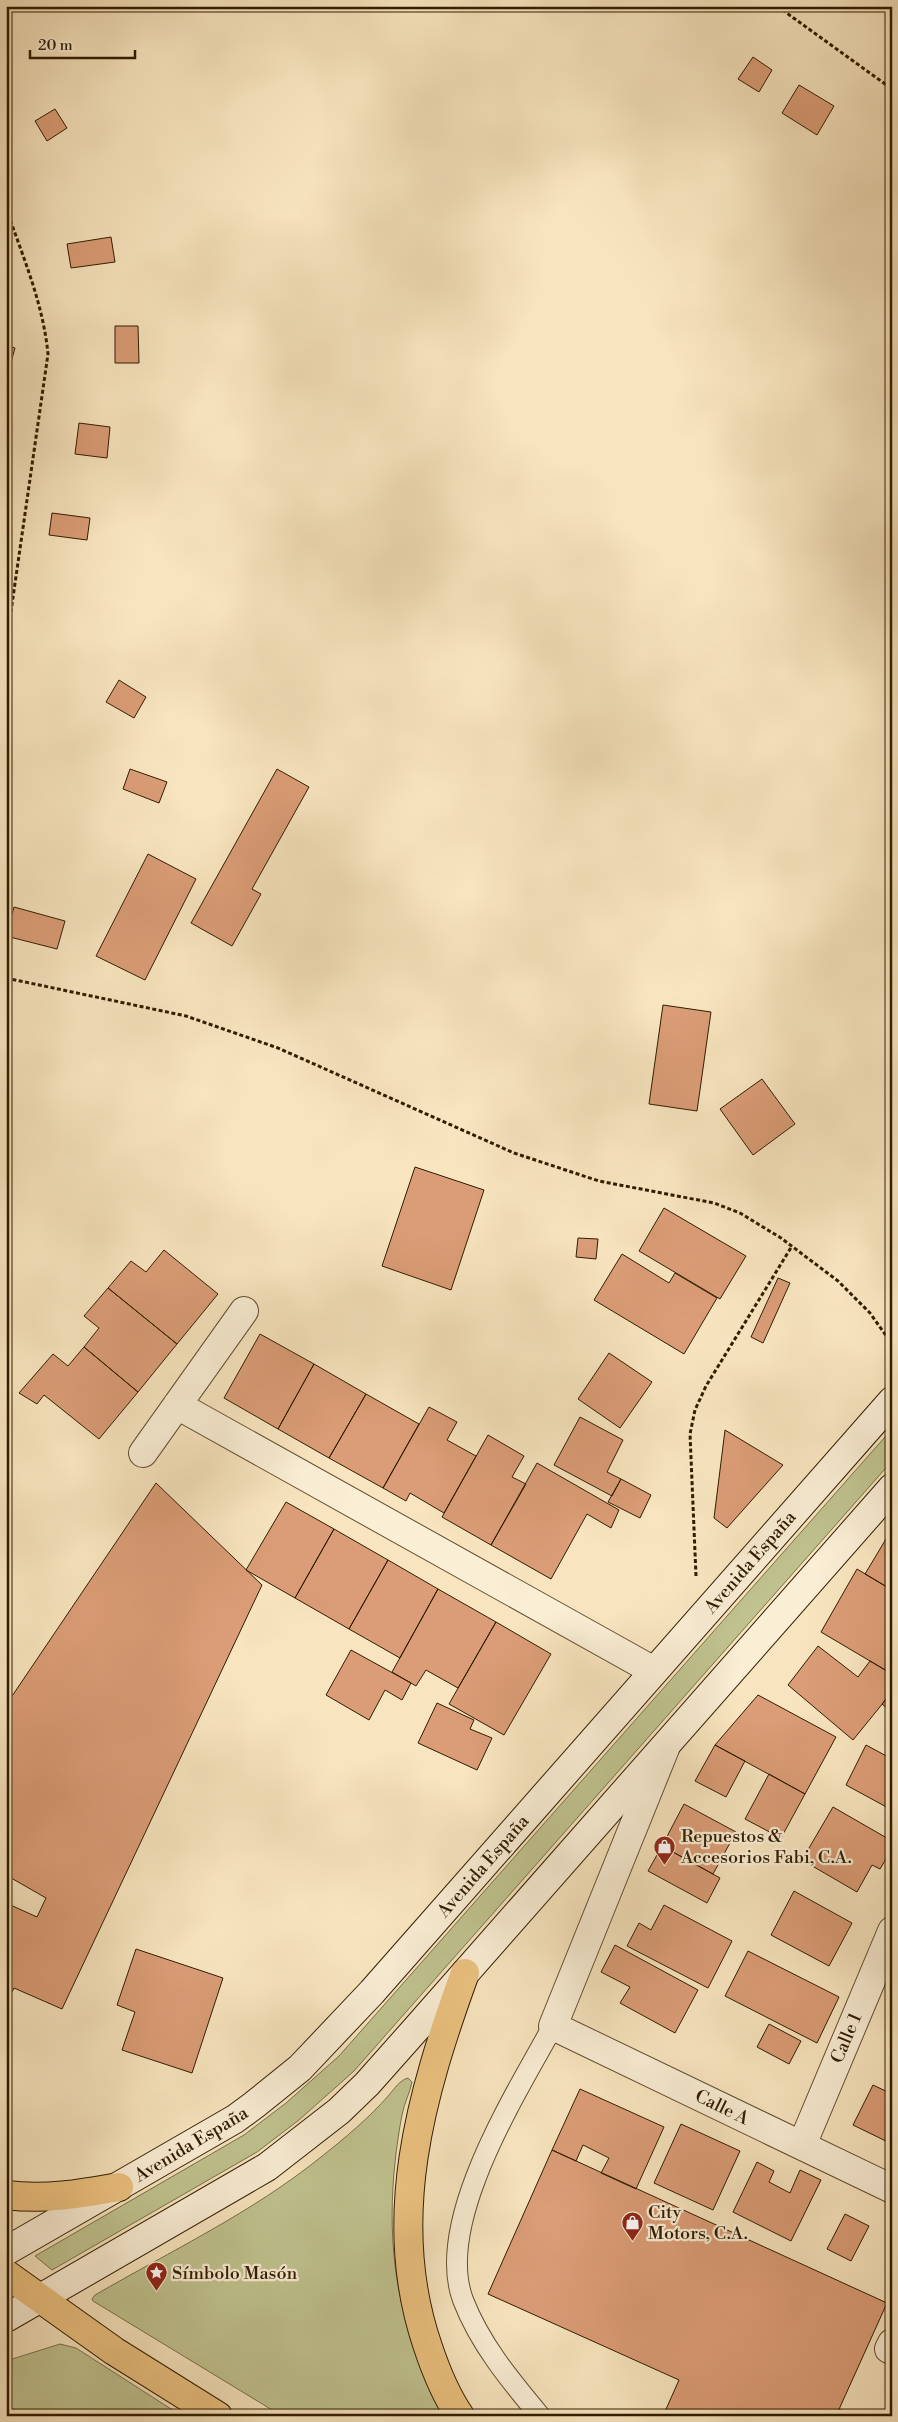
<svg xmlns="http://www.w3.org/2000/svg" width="898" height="2422" viewBox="0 0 898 2422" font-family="'Libre Bodoni',serif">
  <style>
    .green { fill: #c0c390; stroke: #787048 }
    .building { fill: #db9d77; stroke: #301c00 }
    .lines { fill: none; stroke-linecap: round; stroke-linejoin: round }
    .service-casing { stroke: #624e30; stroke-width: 22 }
    .minor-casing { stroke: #624e30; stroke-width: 30 }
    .secondary-casing { stroke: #301c00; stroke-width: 30 }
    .primary-casing { stroke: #301c00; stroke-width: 30 }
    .path { stroke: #301c00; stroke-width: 3; stroke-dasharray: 4 2.5; stroke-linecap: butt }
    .service { stroke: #faeed5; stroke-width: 20 }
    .minor { stroke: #faeed5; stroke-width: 28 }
    .secondary { stroke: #faeed5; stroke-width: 28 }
    .primary { stroke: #ecc280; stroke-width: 28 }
    .labels { text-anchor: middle; stroke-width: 4.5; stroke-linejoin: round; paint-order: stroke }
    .street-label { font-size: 18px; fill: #301c00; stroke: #faeed5 }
    .poi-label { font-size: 18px; fill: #301c00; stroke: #faeed5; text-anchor: start }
  </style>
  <rect width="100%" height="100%" fill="#f8e5bf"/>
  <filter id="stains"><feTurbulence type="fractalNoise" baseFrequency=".004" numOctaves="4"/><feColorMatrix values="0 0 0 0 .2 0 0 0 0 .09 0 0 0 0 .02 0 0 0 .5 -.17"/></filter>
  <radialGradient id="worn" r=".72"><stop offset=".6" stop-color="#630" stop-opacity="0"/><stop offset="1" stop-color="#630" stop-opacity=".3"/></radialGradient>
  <path class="green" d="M892,1429V1461L354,2071L299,2120L257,2152L52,2270L35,2256L244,2135L286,2103L339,2056Z
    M408,2078L412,2082C410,2093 404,2103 402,2115C390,2178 387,2250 404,2312C414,2347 431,2382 444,2416H282L93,2301L92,2299L95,2295C171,2251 253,2212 321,2157C345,2138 369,2118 389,2095C394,2089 400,2080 408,2078Z
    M60,2344L76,2348L182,2416H24L6,2405V2361Z"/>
  <path class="building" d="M753,57L772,70L759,92L738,79Z
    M799,85L834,106L817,135L782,113Z
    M55,109L67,128L47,141L35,121Z
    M111,237L115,262L71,268L67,244Z
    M115,326H138L139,363H115Z
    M6,345L15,348L8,373L6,372Z
    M79,423L110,427L107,458L75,454Z
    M52,513L90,518L87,540L49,535Z
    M119,680L146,697L134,718L106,702Z
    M130,769L167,782L159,803L123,789Z
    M277,769L309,787L252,889L261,894L232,946L191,923Z
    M148,854L196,879L145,980L96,956Z
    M14,907L65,921L57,949L6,936Z
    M663,1005L711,1012L697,1111L649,1104Z
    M762,1079L795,1124L753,1155L720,1109Z
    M415,1167L484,1190L451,1290L382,1266Z
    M664,1208L746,1256L720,1299L639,1251Z
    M578,1238L598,1239L596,1259L576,1257Z
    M164,1250L218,1294L177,1344L108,1288L131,1261L146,1272Z
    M622,1254L669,1283L675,1273L717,1298L684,1354L594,1300Z
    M778,1278L790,1283L763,1343L751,1337Z
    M108,1288L177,1344L138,1392L84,1347L99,1328L84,1316Z
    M260,1334L314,1364L278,1429L224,1398Z
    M84,1347L138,1392L99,1439L44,1395L37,1404L19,1393L53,1354L68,1366Z
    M609,1353L652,1382L620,1428L578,1399Z
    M314,1364L366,1394L329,1458L278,1429Z
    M366,1394L419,1424L383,1488L329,1458Z
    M429,1407L457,1422L447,1440L476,1456L444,1513L410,1493L406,1501L383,1488Z
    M580,1417L623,1440L607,1472L621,1479L612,1496L554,1465Z
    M725,1430L783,1465L727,1528L714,1518Z
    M488,1435L524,1456L512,1477L526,1484L491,1545L442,1517Z
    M537,1463L619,1510L611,1528L587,1514L551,1579L491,1545Z
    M621,1479L651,1495L640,1518L608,1502Z
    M156,1483L262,1585L62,2009L14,1988L6,2005V1903L37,1917L46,1898L6,1875V1705Z
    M286,1502L334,1529L295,1598L246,1570Z
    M334,1529L388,1560L349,1629L295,1598Z
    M892,1529V1590L865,1574Z
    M388,1560L438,1589L400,1658L349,1629Z
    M857,1569L892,1590V1674L821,1632Z
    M438,1589L496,1622L458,1688L426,1670L416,1686L392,1672Z
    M496,1622L551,1654L504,1735L449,1704Z
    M818,1646L858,1677L870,1661L892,1674V1692L853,1740L788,1685Z
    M351,1650L411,1683L402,1700L385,1690L369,1720L326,1695Z
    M892,1692V1712L882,1704Z
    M758,1695L836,1737L805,1794L715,1745Z
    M437,1703L474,1720L470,1729L492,1738L477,1770L418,1743Z
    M715,1745L745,1761L726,1797L695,1781Z
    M866,1745L892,1759V1810L846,1785Z
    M769,1774L805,1794L781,1838L745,1819Z
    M684,1804L736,1832L713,1874L662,1846Z
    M833,1807L892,1841V1849L880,1869L872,1865L857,1892L802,1860Z
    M662,1846L720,1878L707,1903L648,1871Z
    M794,1891L852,1923L829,1966L771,1935Z
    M664,1905L732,1941L708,1988L627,1946L639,1923L651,1930Z
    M615,1945L698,1990L675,2033L620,2003L630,1987L601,1972Z
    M136,1949L223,1978L192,2073L122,2050L135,2012L117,2005Z
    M748,1951L839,1997L817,2043L725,1996Z
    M769,2024L801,2041L789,2064L757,2047Z
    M873,2085L892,2094V2144L853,2125Z
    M580,2089L664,2127L636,2189L601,2173L609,2158L583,2145L576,2161L552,2150Z
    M681,2124L740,2151L713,2210L654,2183Z
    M552,2150L887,2303L836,2416H663L679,2380L488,2294Z
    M757,2162L774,2171L769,2182L790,2193L800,2170L821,2180L791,2241L733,2212Z
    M845,2214L869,2226L851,2261L827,2249Z
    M839,2409L854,2416H836Z"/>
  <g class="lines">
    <defs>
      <path id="service" d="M540,2416C510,2380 480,2344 463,2300C434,2222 516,2094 553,2026"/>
      <path id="minor" d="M177,1405L654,1671
        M143,1453L244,1311
        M666,1746L553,2026L892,2189
        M802,2145L892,1931
        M889,2349L892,2343"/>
      <path id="secondary" d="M6,2251L235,2119L254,2105L300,2068L372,1992L892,1401
        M6,2318L267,2167L339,2111L367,2084L415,2030L892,1488"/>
      <path id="primary" d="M6,2195C45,2200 80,2194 119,2187
        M6,2274L114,2351L218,2416
        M460,2416C445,2394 436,2371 428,2347C384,2220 421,2094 465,1973"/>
    </defs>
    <use href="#service" class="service-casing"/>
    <use href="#minor" class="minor-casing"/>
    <use href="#secondary" class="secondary-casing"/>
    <use href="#primary" class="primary-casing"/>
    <path class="path" d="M777,6L892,89
      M6,208C23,257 43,303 48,354L6,646
      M6,978L186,1016L278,1048L514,1153L599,1181L714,1203L740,1213L781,1238L838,1281L870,1313L892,1344
      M696,1576L690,1434L695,1410L706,1386L792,1246"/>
    <use href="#service" class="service"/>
    <use href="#minor" class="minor"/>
    <use href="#secondary" class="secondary"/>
    <use href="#primary" class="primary"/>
  </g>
  <defs>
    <symbol id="shop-pin" viewBox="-11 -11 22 30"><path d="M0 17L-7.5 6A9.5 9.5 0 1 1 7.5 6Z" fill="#8f2418" stroke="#faeed5"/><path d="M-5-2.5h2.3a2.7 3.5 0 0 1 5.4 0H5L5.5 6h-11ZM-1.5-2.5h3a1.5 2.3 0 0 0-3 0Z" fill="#fff"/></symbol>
    <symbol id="sight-pin" viewBox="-11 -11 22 30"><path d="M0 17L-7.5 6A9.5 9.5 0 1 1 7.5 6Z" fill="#8f2418" stroke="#faeed5"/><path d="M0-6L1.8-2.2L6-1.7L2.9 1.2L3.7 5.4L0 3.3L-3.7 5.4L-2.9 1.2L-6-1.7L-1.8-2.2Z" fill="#fff"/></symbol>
  </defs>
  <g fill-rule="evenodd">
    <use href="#shop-pin" x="652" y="1834" width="25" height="34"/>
    <use href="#shop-pin" x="620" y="2210" width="25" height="34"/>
    <use href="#sight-pin" x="144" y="2260" width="25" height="34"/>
  </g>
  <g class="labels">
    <g class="street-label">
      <text transform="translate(750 1562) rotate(-49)" y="6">Avenida España</text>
      <text transform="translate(483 1866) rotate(-49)" y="6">Avenida España</text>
      <text transform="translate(846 2038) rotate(-67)" y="6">Calle 1</text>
      <text transform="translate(722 2107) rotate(26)" y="6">Calle A</text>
      <text transform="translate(191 2144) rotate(-31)" y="6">Avenida España</text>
    </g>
    <g class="poi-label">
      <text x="681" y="1842">Repuestos &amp;<tspan x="681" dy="21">Accesorios Fabi, C.A.</tspan></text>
      <text x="648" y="2218">City<tspan x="648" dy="21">Motors, C.A.</tspan></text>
      <text x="172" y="2279">Símbolo Masón</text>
    </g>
  </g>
  <rect width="898" height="2422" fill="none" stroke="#f8e5bf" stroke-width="25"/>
  <rect x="8" y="8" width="883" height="2407" fill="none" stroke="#301c00" stroke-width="2.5"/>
  <rect x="12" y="12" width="873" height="2397" fill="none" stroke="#301c00"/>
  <path d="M30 50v8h105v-8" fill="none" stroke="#301c00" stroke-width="2.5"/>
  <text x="38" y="50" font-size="15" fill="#301c00" stroke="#faeed5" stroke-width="4" paint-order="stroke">20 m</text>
  <rect width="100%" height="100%" filter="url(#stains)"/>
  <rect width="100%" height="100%" fill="url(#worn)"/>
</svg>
